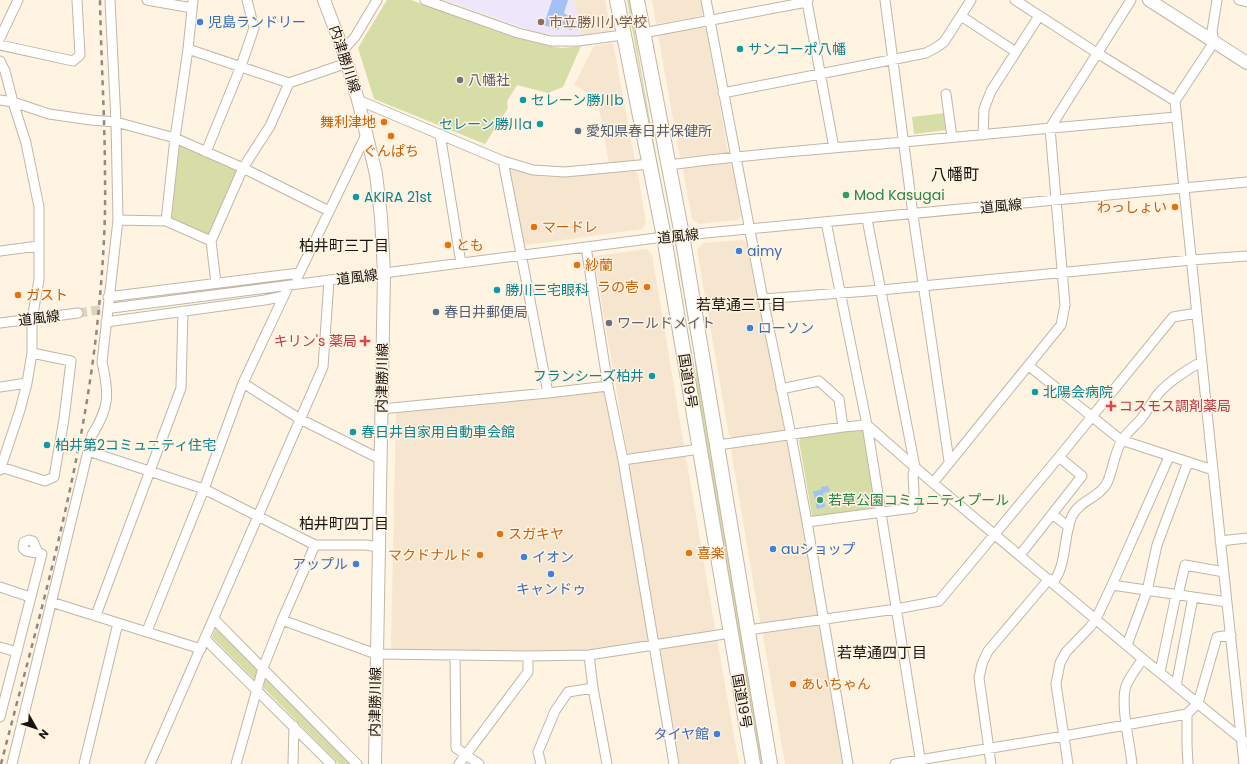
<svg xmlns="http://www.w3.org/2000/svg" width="1247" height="764" viewBox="0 0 1247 764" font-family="Poppins,'Noto Sans JP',sans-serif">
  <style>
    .built { fill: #f6e6cf }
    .education { fill: #eee7fc }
    .green { fill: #d6dda6 }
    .water { fill: #a2c2f5 }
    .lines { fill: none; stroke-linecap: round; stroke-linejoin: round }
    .minor-tunnel { stroke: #dcd2c2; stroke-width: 9; stroke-dasharray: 9 4.5; stroke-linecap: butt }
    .minor-casing { stroke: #c1b6a6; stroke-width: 11 }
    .major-casing { stroke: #c1b6a6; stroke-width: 14 }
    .highway-casing { stroke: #c1b6a6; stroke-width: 16 }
    .minor { stroke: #fff; stroke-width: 9 }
    .major { stroke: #fff; stroke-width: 12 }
    .highway { stroke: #fff; stroke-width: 14 }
    .rail { stroke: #92897e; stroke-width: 2.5; stroke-dasharray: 5 5; stroke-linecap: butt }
    .shop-dot { fill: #3f7fe0; stroke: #fff3e2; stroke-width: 1.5 }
    .education-dot { fill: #8d6e63; stroke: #fff3e2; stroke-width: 1.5 }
    .culture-dot { fill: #0f9aa8; stroke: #fff3e2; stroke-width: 1.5 }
    .worship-dot { fill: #6b7280; stroke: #fff3e2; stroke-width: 1.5 }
    .food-dot { fill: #e8710a; stroke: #fff3e2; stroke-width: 1.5 }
    .service-dot { fill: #5c6f8a; stroke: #fff3e2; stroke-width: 1.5 }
    .leisure-dot { fill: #2e9e5b; stroke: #fff3e2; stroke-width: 1.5 }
    .health-dot { fill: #e0444e; stroke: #fff3e2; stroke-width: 1.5 }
    .labels { text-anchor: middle; stroke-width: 3; stroke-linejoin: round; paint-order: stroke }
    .shop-label { font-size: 14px; fill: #366cbe; stroke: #fff3e2; text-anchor: start }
    .education-label { font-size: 14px; fill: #785e54; stroke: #fff3e2; text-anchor: start }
    .culture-label { font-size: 14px; fill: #0d838f; stroke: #fff3e2; text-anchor: start }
    .street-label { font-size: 14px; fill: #18140f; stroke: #fff3e2 }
    .worship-label { font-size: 14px; fill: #5b616d; stroke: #fff3e2; text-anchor: start }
    .food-label { font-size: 14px; fill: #c56008; stroke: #fff3e2; text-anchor: start }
    .service-label { font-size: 14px; fill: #4e5e75; stroke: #fff3e2; text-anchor: start }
    .leisure-label { font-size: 14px; fill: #27864d; stroke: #fff3e2; text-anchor: start }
    .health-label { font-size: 14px; fill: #be3a42; stroke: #fff3e2; text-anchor: end }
    .neighbourhood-label { font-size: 15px; fill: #18140f; stroke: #fff3e2 }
    .quarter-label { font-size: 16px; fill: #18140f; stroke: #fff3e2 }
  </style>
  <rect width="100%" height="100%" fill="#fff3e2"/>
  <path class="built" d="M574,0H605L611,32L582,36Z
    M652,0H701L703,12L701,16L656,24Z
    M702,27L706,29L728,152L727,153L680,157L658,35Z
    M613,43L635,161L609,163L597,98L574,85L594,46Z
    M728,163L732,165L741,216L738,220L699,224L692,219L683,170L685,167Z
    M513,169L544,177H561L634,171L638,174L646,223L642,229L527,245L523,242L509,172Z
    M742,240L746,242L785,427L783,431L733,438L729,435L697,250L703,243Z
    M646,249L652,254L684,446L630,455L627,451L594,259L597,256Z
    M603,389L607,392L649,638L646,642L588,651L394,650L391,647L396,415L398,411Z
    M785,440L789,442L818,613L815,617L763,624L760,622L731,450L733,448Z
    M683,454L686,457L715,628L714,632L661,640L658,636L629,465L632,462Z
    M816,624L820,627L843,764H785L763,635L765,632Z
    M717,639L739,764H680L660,651L663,648Z"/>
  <path class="education" d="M444,0H574L582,36H565L538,33Z"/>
  <path class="green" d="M387,0H411L517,38L549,46L562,48L581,46L563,87L548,93L517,85L507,101L508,108L485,144L374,99L358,48Z
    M627,0H630L640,64L666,211L665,212Z
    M945,113L947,130L914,134L912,117Z
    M182,146L236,168L238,173L210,233L206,235L172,219L170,215L179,148Z
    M678,262H679L763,764H761L697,393L695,359Z
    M861,429L866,432L876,505L874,508L814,518L812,515L799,441L801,438Z
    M217,626L258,668L259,671L256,678L254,679L212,637Z
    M267,677L352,764H339L264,688L263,685L265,678Z"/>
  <path class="water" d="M552,0H568L564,13C571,17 574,22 572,30L560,27L558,30L544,25Z
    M828,486L830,491L823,493L825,507L817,509L813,491H818V490L821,489V487Z"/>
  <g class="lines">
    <path class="minor-tunnel" d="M78,313L112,308"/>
    <defs>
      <path id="minor" d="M147,0L192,8
        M425,0L518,33L551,41H578L623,35
        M706,0L763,299L791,435L807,522L848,764
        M808,0L807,2L834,148
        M885,0L914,222L949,461
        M1015,0L1097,53L1175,101
        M1217,0L1212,31L1214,42L1175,101L1213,470L1244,764
        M1239,0L1247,2
        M961,16L1016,52
        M643,33L807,2
        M0,38L18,0
        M0,45L73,61L80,55L77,0
        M188,49L289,83
        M343,50L355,37L377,0
        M0,61L5,71L13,102L26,143L39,207V280L32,319V353L27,383L20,410L0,470
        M723,93L926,53L937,47L944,42L971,0
        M946,94L952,137
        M0,100L13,102L49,114L91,120L116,122L175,138L243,168L329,211
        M358,100L503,161L533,170L565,172L650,164
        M440,134L461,263
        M983,135L984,109L991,91L1039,16
        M206,152L241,66L254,28L247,0
        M503,161L548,393
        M669,165C747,154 826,149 904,142C995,133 1085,125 1176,117
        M118,220L166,221L211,241
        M166,221L175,138L188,49L193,0
        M826,222L867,425L921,764
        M586,247L608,386L623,460L674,764
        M0,251L38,246
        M297,278L366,135
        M216,283L211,241L243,168L270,126L289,83L347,63
        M108,297L299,273
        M763,299L881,290L1191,260L1247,256
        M112,308L664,237L1247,182
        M106,322L265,300L284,296
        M0,323L78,313
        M1029,366L1121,440L1213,470
        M243,383L300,419L380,459
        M0,387L27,383
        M781,389L819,381L839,399L843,427
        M381,409L548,393L608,386
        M718,445L843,427L867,425L933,483L1143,659L1244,741
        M88,451L204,489L315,545H366L378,547
        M623,460L700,449
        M1,467L45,481L54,477L64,419L71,361L32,353
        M933,483L1061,325L1065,305L1050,128L1131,0
        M1052,514L1069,527
        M807,522L913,508L914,493L913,474L915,467L867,219
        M1220,541L1247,538
        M1020,555L1082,476L1059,457
        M1053,582C1067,566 1063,536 1072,516C1080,500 1099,498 1107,483C1113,470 1114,455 1121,442C1124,435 1135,426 1141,419C1147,411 1152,402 1158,394C1166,384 1190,367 1202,362
        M1112,585L1227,602
        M0,587L30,597
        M1178,595L1185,565L1224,572
        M51,602L201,649
        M96,615L181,388L183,311
        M214,619L357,764
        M282,620L376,654L528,656L589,655L731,633
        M748,630L896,609L939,601L1059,457L1173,317L1197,313
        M147,631L204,489L243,383L289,285
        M205,639L331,764
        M1127,645L1147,591L1157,545L1188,462
        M0,647L17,652
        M455,655L456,748L479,764
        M589,655L593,688L607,764
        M1160,672L1176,595
        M1176,686L1193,597
        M1187,714V745L1188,764
        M0,717L42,554L26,551L23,548L24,542L29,540L33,541L38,553
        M12,764L92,435C110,407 109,393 102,362L118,220L116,122L110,0
        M84,764L118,623
        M150,764L323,367L329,280
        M236,764L263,668L282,620L315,545
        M293,764L294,726
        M459,764L528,672V656
        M541,764L538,752L555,711L568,692L593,688
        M895,764L1064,736L1187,714L1198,703L1217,637L1231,635
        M991,764L979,678L982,664L988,651L1049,579
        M1068,764L1056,684L1060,663L1066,652L1090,627L1096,619L1112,585L1169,457
        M1132,764C1130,744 1120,704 1126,686C1130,676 1137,667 1143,659"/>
      <path id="major" d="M324,0L343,50L358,100L376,174L381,217L384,273L375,764
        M1149,0L1247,63"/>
      <path id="highway" d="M617,0L664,237L753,764
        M637,0L682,235L770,764"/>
    </defs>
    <use href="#minor" class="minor-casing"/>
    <use href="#major" class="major-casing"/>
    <use href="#highway" class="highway-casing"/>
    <use href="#minor" class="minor"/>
    <use href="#major" class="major"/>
    <use href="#highway" class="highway"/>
    <path class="rail" d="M1,764C38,620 81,475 97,327C102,278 106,228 105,179C105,119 101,60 100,0"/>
  </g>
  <g class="shop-dot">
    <circle cx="200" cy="22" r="4"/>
    <circle cx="739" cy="251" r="4"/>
    <circle cx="750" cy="328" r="4"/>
    <circle cx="773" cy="549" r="4"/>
    <circle cx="524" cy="557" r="4"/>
    <circle cx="356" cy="564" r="4"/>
    <circle cx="551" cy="574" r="4"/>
    <circle cx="717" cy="734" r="4"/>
  </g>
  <circle class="education-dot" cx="541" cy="22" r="4"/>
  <g class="culture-dot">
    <circle cx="740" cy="49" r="4"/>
    <circle cx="523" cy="100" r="4"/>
    <circle cx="540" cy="124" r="4"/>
    <circle cx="356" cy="197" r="4"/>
    <circle cx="497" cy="290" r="4"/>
    <circle cx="652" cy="376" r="4"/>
    <circle cx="1035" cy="392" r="4"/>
    <circle cx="353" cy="432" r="4"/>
    <circle cx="47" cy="445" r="4"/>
  </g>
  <g class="worship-dot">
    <circle cx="460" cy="80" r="4"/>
    <circle cx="609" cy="323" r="4"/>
  </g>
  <g class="food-dot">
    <circle cx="384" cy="122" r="4"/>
    <circle cx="391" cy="136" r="4"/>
    <circle cx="1175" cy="207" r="4"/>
    <circle cx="534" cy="227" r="4"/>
    <circle cx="448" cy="245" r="4"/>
    <circle cx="577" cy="265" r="4"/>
    <circle cx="647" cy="287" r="4"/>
    <circle cx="18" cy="295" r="4"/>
    <circle cx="500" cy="534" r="4"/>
    <circle cx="689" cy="553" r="4"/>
    <circle cx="480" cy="555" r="4"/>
    <circle cx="793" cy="684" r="4"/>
  </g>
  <g class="service-dot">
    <circle cx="578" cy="131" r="4"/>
    <circle cx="436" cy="312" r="4"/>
  </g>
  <g class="leisure-dot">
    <circle cx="846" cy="195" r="4"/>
    <circle cx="820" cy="500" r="4"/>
  </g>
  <g class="health-dot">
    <path d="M363 335h4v4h4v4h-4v4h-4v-4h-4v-4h4z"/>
    <path d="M1109 400h4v4h4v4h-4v4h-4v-4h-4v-4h4z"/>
  </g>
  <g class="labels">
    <g class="shop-label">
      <text x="208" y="27">児島ランドリー</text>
      <text x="747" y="256">aimy</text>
      <text x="758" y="333">ローソン</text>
      <text x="781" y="554">auショップ</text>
      <text x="532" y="562">イオン</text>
      <text x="348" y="569" text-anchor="end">アップル</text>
      <text x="551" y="594" text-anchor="middle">キャンドゥ</text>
      <text x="709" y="739" text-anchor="end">タイヤ館</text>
    </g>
    <g class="education-label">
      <text x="549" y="27">市立勝川小学校</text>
    </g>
    <g class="culture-label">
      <text x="748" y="54">サンコーポ八幡</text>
      <text x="531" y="105">セレーン勝川b</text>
      <text x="532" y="129" text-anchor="end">セレーン勝川a</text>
      <text x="364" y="202">AKIRA 21st</text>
      <text x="505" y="295">勝川三宅眼科</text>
      <text x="644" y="381" text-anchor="end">フランシーズ柏井</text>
      <text x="1043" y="397">北陽会病院</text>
      <text x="361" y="437">春日井自家用自動車会館</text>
      <text x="55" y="450">柏井第2コミュニティ住宅</text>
    </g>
    <g class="street-label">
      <text transform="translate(345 59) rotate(72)" y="5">内津勝川線</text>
      <text transform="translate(1001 206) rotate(-5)" y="5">道風線</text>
      <text transform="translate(678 236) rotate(-6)" y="5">道風線</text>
      <text transform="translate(357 277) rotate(-7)" y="5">道風線</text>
      <text transform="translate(39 318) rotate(-7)" y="5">道風線</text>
      <text transform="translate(382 378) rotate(-89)" y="5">内津勝川線</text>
      <text transform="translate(688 381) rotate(81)" y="5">国道19号</text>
      <text transform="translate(742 701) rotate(80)" y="5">国道19号</text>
      <text transform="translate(375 702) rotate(-89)" y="5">内津勝川線</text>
    </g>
    <g class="worship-label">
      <text x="468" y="85">八幡社</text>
      <text x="617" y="328">ワールドメイト</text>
    </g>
    <g class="food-label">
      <text x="376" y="127" text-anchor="end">舞利津地</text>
      <text x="391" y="156" text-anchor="middle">ぐんぱち</text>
      <text x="1167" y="212" text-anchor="end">わっしょい</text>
      <text x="542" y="232">マードレ</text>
      <text x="456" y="250">とも</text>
      <text x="585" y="270">紗蘭</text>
      <text x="639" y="292" text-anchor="end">ラの壱</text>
      <text x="26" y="300">ガスト</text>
      <text x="508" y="539">スガキヤ</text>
      <text x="697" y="558">喜楽</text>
      <text x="472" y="560" text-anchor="end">マクドナルド</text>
      <text x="801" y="689">あいちゃん</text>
    </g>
    <g class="service-label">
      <text x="586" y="136">愛知県春日井保健所</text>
      <text x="444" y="317">春日井郵便局</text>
    </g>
    <g class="leisure-label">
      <text x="854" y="200">Mod Kasugai</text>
      <text x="828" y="505">若草公園コミュニティプール</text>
    </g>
    <g class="health-label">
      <text x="357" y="346">キリン's 薬局</text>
      <text x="1119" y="411" text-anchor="start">コスモス調剤薬局</text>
    </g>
    <g class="neighbourhood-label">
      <text x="344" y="251">柏井町三丁目</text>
      <text x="741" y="310">若草通三丁目</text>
      <text x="344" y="529">柏井町四丁目</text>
      <text x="882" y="658">若草通四丁目</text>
    </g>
    <g class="quarter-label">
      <text x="955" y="180">八幡町</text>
    </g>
  </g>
  <g transform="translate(36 728) rotate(129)" stroke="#fff3e2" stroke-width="3" paint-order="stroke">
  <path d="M0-3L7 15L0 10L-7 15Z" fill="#18140f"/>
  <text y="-6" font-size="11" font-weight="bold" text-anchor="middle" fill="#18140f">N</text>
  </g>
</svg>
